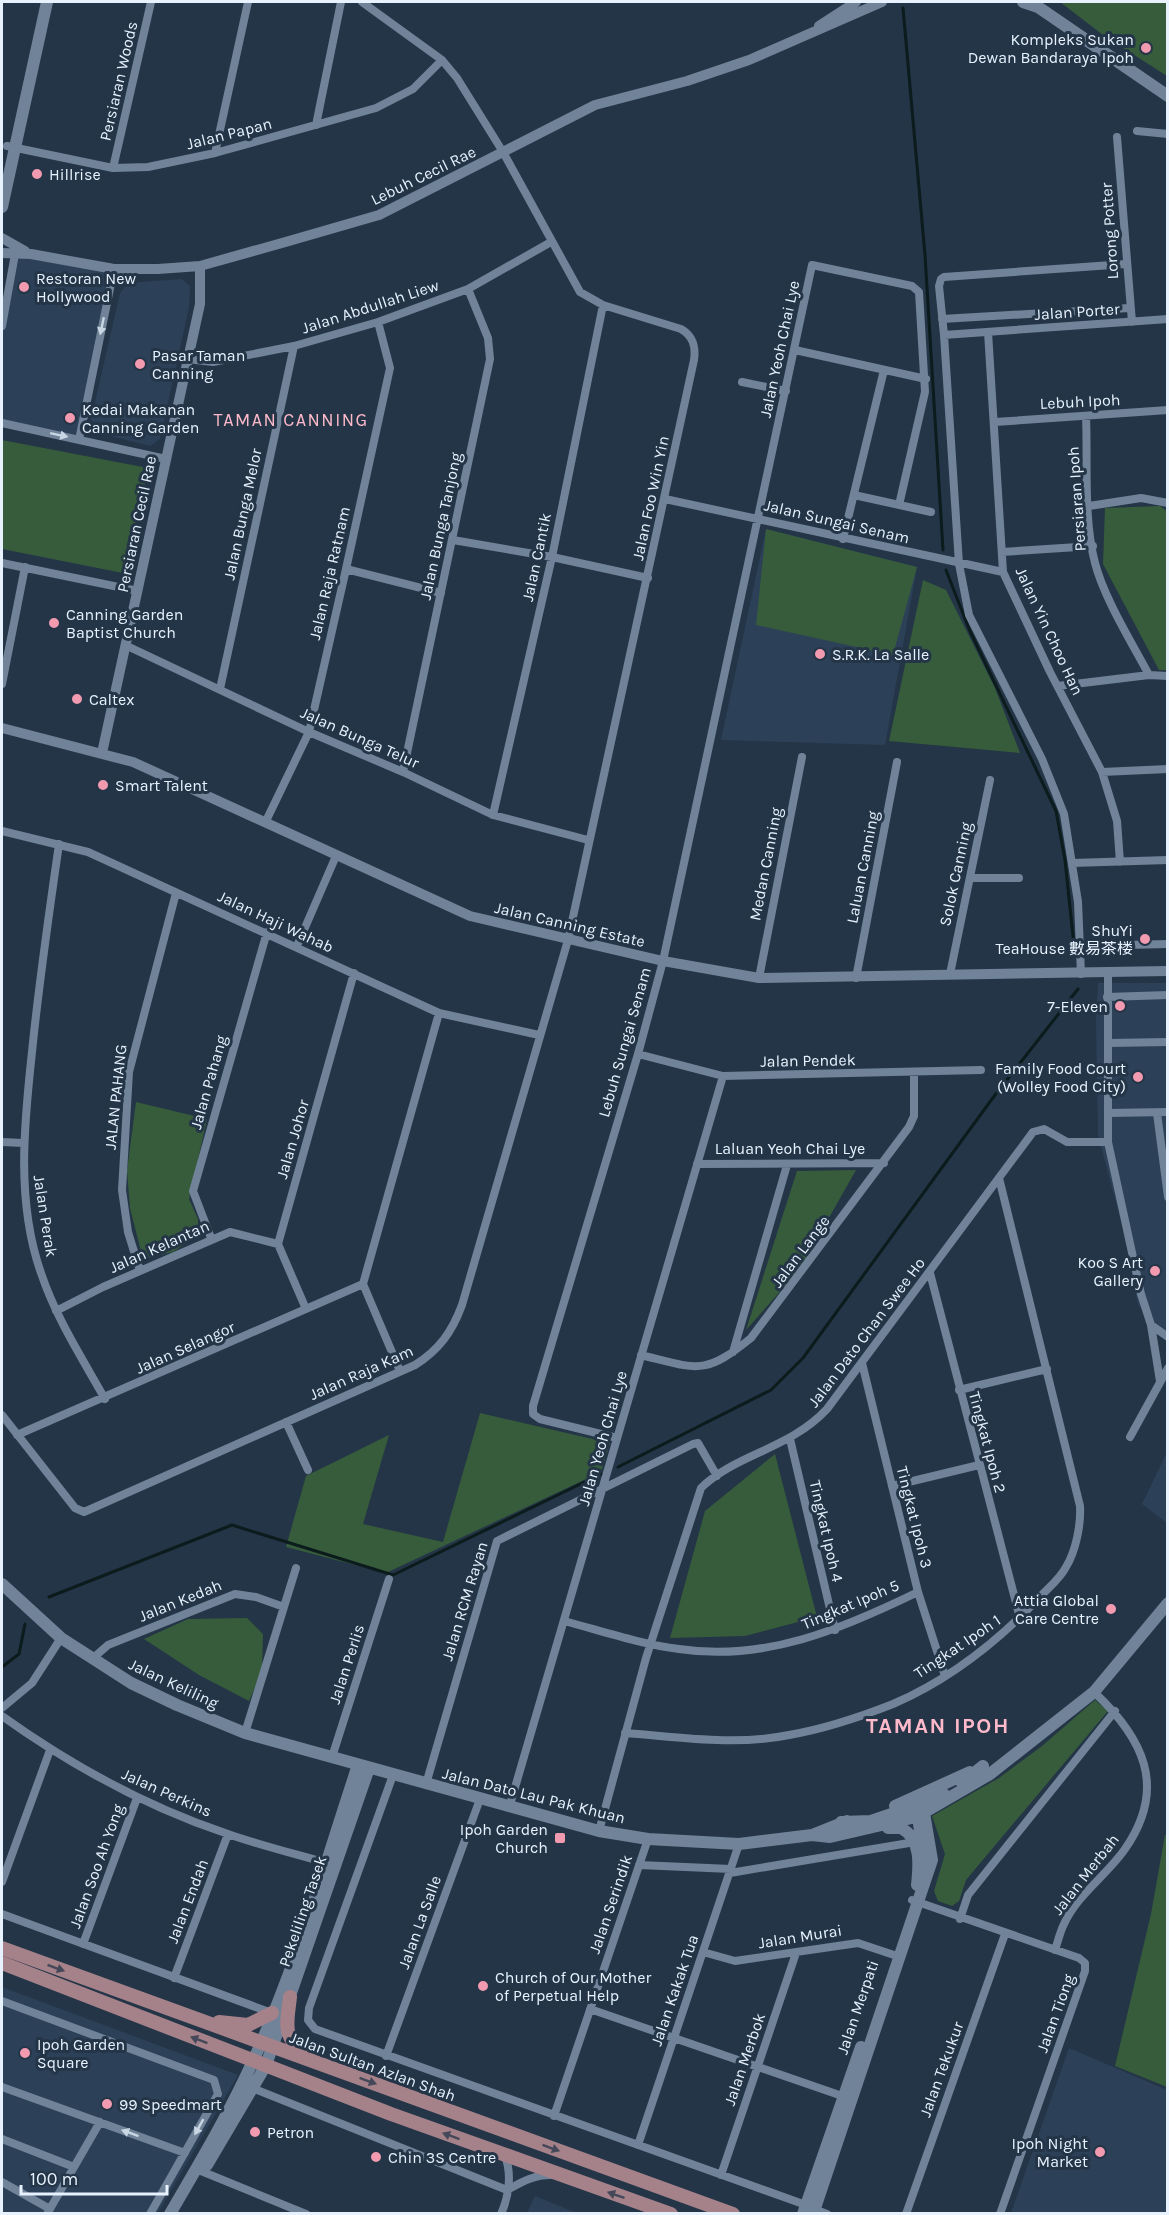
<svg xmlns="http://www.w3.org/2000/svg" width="1169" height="2215" viewBox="0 0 1169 2215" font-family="Karla,'Noto Sans SC',sans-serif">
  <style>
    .built { fill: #2c4158 }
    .green { fill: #365c3b }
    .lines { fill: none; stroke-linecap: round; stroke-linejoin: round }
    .stream { stroke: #0c1b1c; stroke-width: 3 }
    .minor { stroke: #708398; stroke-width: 8 }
    .tertiary { stroke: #708398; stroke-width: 10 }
    .secondary { stroke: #708398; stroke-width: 12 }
    .primary { stroke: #a58189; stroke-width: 14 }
    .oneway { fill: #c9d6e4 }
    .oneway2 { fill: #444858 }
    .poi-dot { fill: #f19ab0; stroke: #243547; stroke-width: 2 }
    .labels { text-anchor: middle; stroke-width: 6; stroke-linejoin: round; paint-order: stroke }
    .poi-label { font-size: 16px; fill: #e7f2fe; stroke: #243547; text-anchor: start }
    .street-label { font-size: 16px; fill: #e7f2fe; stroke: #243547 }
    .neighbourhood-label { font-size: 18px; letter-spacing: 1.5px; fill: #febaca; stroke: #243547 }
    .district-label { font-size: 22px; font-weight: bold; letter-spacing: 1.5px; fill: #febaca; stroke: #243547 }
  </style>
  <rect width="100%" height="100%" fill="#243547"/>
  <path class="built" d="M17,256L112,270L78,439L2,422V330Z
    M182,279L190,286L189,307L160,439L150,446L99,433L91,420L120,293L128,283Z
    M766,529L917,567L885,745L721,740Z
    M1098,983H1167V1336L1138,1305L1126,1240L1098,1135L1096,1021Z
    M1167,1452V1523L1142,1504Z
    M2,1987L238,2075L158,2213H2Z
    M1069,2048L1167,2090V2213H1011Z
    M535,2196L577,2213H527Z"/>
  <path class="green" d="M1060,2H1167V76L1103,35Z
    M2,440L148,468L128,574L2,549Z
    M1160,506L1168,512V670H1159L1103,564L1105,508Z
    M766,529L917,567L893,655L756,625Z
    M923,580L946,590L995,688L1020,753L889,741Z
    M136,1102L207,1119L189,1199L198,1219V1235L173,1252L143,1259L130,1208L127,1171Z
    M856,1170L800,1269L746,1330L797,1171Z
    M480,1413L610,1443L601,1472L386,1573L286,1547L306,1476L389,1435L363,1524L443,1542Z
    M775,1454L817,1617L745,1636L670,1638L705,1511Z
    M247,1618L263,1634L262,1672L249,1701L199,1675L144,1639L188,1619Z
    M1095,1700L1108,1711L966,1880L959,1901L952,1906L938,1901L934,1891L945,1854L932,1816L999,1778L1042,1746Z
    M1165,1835H1167V2087L1115,2066L1151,1914Z"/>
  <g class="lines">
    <path class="stream" d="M903,8L925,255L943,550
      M946,570L969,629L1056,811L1065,860L1075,955
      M618,1467L771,1390L803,1358L992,1099L1078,989
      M49,1597L232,1525L393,1575L601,1474
      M2,1667L19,1654L25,1624"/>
    <path class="minor" d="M316,125L341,2
      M1137,131L1168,134
      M1117,137L1132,322
      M7,146L113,168L148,167L215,153L376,108L413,89L442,60
      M215,153L248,2
      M113,168L151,2
      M942,319L1129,308
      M2,326L15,254
      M988,332L1003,572L1050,672L1102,772L1117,821L1120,862
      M944,335L939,286L941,279L944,277L1126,264
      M795,350L926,379
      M188,359L213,362L294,346L378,322L468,289L551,242
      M742,382L786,391
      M1086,416C1088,463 1083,517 1095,563C1104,598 1132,643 1149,675
      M995,422L1168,410
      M2,423L166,459
      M79,440L114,269
      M854,495L931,512
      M665,499L1003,572
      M1089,506L1141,498L1168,503
      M843,539L884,370
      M453,540L552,557L648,578
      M1002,552L1093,546
      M2,563L138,591
      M346,569L441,593
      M125,645L309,732L403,772L493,815L588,840
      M2,684L25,567
      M1058,686L1149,675L1168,676
      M220,689L294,346
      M403,772L490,359L488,338L468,289
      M1102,772L1168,769
      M493,815L552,557L603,305
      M265,823L309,732L346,569L390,368L378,322
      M2,831L88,852L439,1013L539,1035
      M59,844C49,913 39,982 32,1052C24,1125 16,1202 41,1273C56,1318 82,1358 105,1399
      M1072,863L1168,860
      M970,878H1019
      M297,946L336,856
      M1081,946L1168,944
      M1108,973V1142L1141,1294L1151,1325L1168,1337
      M950,974L990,780
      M1081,974L1078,902L1064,814L1042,759L969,615L959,564L944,335L1168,319
      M759,978L802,757
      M856,978L897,762
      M1107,997L1168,995
      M1109,1043L1168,1042
      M638,1054L723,1076L981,1070
      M1108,1113L1168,1112
      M1157,1113L1168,1197
      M2,1142L23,1143
      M697,1164L884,1163
      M211,1238L193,1191L267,932
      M140,1271L128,1232L122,1190L129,1072L176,893
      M930,1273L1020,1618
      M306,1309L278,1244L354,973
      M56,1311L103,1287L230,1232L278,1244
      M1151,1325L1160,1381
      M733,1352L787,1165
      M641,1355C698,1369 704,1376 751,1338L909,1127L914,1116V1073
      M862,1363L918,1592L945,1676
      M400,1371L363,1284L439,1013
      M959,1390L1047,1369
      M2,1415L75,1508L84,1512L415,1365C439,1350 452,1332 462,1305L568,940L694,360C696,346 693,336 681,329L603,305L580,292L503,152L457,78L442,60L362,2
      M286,1422L308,1470
      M17,1435L363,1284
      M1130,1437L1168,1368
      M617,1438L540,1419L533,1414V1406L638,1054L663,961L812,265L912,286L919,292L925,392L899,505
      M790,1439L835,1630
      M892,1486L979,1465
      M564,1621C602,1631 640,1644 679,1649C765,1662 842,1629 918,1592
      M92,1659L108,1645L235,1594L256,1597L284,1607
      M2,1708L32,1683L61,1638
      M2,1716C72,1766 147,1807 228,1834C262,1846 296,1854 330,1864
      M245,1733L296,1568
      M625,1733C679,1737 735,1746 789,1735C824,1729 860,1717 893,1704C949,1680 998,1641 1039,1598C1048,1588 1060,1579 1066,1567C1076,1551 1081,1524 1080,1506L999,1178
      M332,1757L389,1579
      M393,1775L309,2008L308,2020L315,2029L806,2205
      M426,1784L497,1541L693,1444L698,1443L717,1476
      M509,1808L723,1076
      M599,1831L646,1658L701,1488C736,1454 790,1449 827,1409L1033,1132L1044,1129L1067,1142H1108
      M639,1865L731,1869
      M730,1873L915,1842
      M2,1882L50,1750
      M912,1900L1079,1958L1085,1963V1971L1000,2214
      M2,1914L272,2013
      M960,1919L968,1895L1115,1711
      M83,1944L137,1798
      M1055,1950C1058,1941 1060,1932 1064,1924C1077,1895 1107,1875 1125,1849C1168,1787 1143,1738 1094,1692
      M703,1952L735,1961L858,1943L900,1957
      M174,1978L228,1834
      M2,2001L214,2080L218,2094L150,2214
      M590,2009L848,2098
      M386,2056L480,1799
      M2,2087L185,2153
      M252,2088L507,2190
      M554,2116L648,1839
      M2,2139L74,2167
      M638,2145L739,1844
      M196,2169L306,2214
      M721,2175L796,1953
      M2,2182L50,2209
      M507,2190C522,2182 533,2175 551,2175
      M814,2209L827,2214
      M47,2214L100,2122
      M501,2214C509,2196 512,2174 505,2156
      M906,2214L1005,1934"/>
    <path class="tertiary" d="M819,26L856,2
      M2,238L25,251
      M2,253L31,254L114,269H158L200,266L289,241L379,215L595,105L687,81L749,60L882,2
      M2,728L133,762L470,916L663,961L759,978L1168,971
      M102,753L200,304V266"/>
    <path class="secondary" d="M1023,2L1038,7
      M1036,2L1038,7L1168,96
      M2,207L47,2
      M2,1584L61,1638L131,1683L177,1705L245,1733L599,1831L648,1839L739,1844L812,1835L830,1837L916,1817L990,1774L1094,1692L1168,1603
      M962,1783L983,1766
      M895,1806L970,1772
      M888,1828H901C922,1839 919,1866 917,1885
      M812,1835L847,1821
      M921,1872L924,1861L917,1809L923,1803L944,1794
      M207,2165L266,2065L369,1768
      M170,2214C199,2164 229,2114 253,2061C297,1966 325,1864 358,1765
      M803,2214L861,2047
      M813,2214L932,1860L924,1813L909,1808L871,1821L841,1822"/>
    <path class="primary" d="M2,1948L733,2214
      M2,1963L391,2114L671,2214
      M290,1997C287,2025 281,2038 308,2054
      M219,2022L248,2025L272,2013"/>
  </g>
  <defs><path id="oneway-solid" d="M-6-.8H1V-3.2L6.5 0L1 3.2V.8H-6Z" transform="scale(1.5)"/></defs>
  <g class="oneway">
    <use href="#oneway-solid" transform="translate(102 326) rotate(102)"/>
    <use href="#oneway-solid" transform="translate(59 435) rotate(12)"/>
    <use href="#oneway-solid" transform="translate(199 2127) rotate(119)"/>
    <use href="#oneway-solid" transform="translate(130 2133) rotate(-160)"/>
  </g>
  <g class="oneway2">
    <use href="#oneway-solid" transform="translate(56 1968) rotate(20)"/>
    <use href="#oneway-solid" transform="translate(199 2040) rotate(-159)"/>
    <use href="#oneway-solid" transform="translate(368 2081) rotate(20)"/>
    <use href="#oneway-solid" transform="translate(451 2136) rotate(-160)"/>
    <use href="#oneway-solid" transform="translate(551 2148) rotate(20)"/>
    <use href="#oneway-solid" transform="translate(616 2195) rotate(-161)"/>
  </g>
  <g class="poi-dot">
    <circle cx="1146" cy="48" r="6"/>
    <circle cx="37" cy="174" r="6"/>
    <circle cx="24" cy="287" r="6"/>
    <circle cx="140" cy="364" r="6"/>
    <circle cx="70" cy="418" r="6"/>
    <circle cx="54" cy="623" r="6"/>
    <circle cx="820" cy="654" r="6"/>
    <circle cx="77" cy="699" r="6"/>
    <circle cx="103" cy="785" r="6"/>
    <circle cx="1145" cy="939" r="6"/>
    <circle cx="1120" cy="1006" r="6"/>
    <circle cx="1138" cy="1077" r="6"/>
    <circle cx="1155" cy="1271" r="6"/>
    <circle cx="1111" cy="1609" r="6"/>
    <rect x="554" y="1832" width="12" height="12" rx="3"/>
    <circle cx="483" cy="1986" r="6"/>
    <circle cx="25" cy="2053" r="6"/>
    <circle cx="107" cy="2104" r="6"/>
    <circle cx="255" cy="2132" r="6"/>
    <circle cx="1100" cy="2152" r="6"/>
    <circle cx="376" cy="2157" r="6"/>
  </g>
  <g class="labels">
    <g class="poi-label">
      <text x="1134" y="45" text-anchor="end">Kompleks Sukan<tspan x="1134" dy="18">Dewan Bandaraya Ipoh</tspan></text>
      <text x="49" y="180">Hillrise</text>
      <text x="36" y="284">Restoran New<tspan x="36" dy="18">Hollywood</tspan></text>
      <text x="152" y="361">Pasar Taman<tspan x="152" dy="18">Canning</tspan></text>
      <text x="82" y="415">Kedai Makanan<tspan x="82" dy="18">Canning Garden</tspan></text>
      <text x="66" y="620">Canning Garden<tspan x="66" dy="18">Baptist Church</tspan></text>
      <text x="832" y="660">S.R.K. La Salle</text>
      <text x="89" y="705">Caltex</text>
      <text x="115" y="791">Smart Talent</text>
      <text x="1133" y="936" text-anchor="end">ShuYi<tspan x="1133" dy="18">TeaHouse 數易茶楼</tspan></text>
      <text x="1108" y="1012" text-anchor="end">7-Eleven</text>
      <text x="1126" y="1074" text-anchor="end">Family Food Court<tspan x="1126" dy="18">(Wolley Food City)</tspan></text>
      <text x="1143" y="1268" text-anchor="end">Koo S Art<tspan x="1143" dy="18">Gallery</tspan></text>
      <text x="1099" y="1606" text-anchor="end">Attia Global<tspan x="1099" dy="18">Care Centre</tspan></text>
      <text x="548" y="1835" text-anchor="end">Ipoh Garden<tspan x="548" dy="18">Church</tspan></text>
      <text x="495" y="1983">Church of Our Mother<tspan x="495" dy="18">of Perpetual Help</tspan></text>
      <text x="37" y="2050">Ipoh Garden<tspan x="37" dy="18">Square</tspan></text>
      <text x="119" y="2110">99 Speedmart</text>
      <text x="267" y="2138">Petron</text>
      <text x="1088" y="2149" text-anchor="end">Ipoh Night<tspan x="1088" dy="18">Market</tspan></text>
      <text x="388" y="2163">Chin 3S Centre</text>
    </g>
    <g class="street-label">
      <text transform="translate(118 81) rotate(-77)" y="6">Persiaran Woods</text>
      <text transform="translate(229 133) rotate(-14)" y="6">Jalan Papan</text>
      <text transform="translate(423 175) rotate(-26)" y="6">Lebuh Cecil Rae</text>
      <text transform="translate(1109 231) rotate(-94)" y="6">Lorong Potter</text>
      <text transform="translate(370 306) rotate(-18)" y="6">Jalan Abdullah Liew</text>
      <text transform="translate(1077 311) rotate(-4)" y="6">Jalan Porter</text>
      <text transform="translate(779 349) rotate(-78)" y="6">Jalan Yeoh Chai Lye</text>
      <text transform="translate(1080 401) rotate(-3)" y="6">Lebuh Ipoh</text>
      <text transform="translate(650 498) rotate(-78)" y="6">Jalan Foo Win Yin</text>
      <text transform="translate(1076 499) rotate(-94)" y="6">Persiaran Ipoh</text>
      <text transform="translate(242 514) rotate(-78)" y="6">Jalan Bunga Melor</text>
      <text transform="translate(837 521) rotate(13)" y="6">Jalan Sungai Senam</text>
      <text transform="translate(136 524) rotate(-78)" y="6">Persiaran Cecil Rae</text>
      <text transform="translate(440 526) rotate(-78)" y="6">Jalan Bunga Tanjong</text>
      <text transform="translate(536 557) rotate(-78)" y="6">Jalan Cantik</text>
      <text transform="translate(329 573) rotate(-77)" y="6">Jalan Raja Ratnam</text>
      <text transform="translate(1050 631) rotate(65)" y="6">Jalan Yin Choo Han</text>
      <text transform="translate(360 737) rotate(24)" y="6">Jalan Bunga Telur</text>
      <text transform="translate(765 864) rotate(-79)" y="6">Medan Canning</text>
      <text transform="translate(862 867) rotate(-79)" y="6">Laluan Canning</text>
      <text transform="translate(955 874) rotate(-78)" y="6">Solok Canning</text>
      <text transform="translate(276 921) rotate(25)" y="6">Jalan Haji Wahab</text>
      <text transform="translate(570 924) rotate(13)" y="6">Jalan Canning Estate</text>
      <text transform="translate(624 1042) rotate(-74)" y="6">Lebuh Sungai Senam</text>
      <text transform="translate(808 1060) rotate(-1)" y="6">Jalan Pendek</text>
      <text transform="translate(208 1082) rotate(-74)" y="6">Jalan Pahang</text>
      <text transform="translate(115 1097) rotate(-84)" y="6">JALAN PAHANG</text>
      <text transform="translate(292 1139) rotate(-74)" y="6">Jalan Johor</text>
      <text x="790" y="1154">Laluan Yeoh Chai Lye</text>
      <text transform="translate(46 1216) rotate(81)" y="6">Jalan Perak</text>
      <text transform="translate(159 1246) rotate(-24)" y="6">Jalan Kelantan</text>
      <text transform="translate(800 1251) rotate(-53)" y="6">Jalan Lange</text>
      <text transform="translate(866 1332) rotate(-53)" y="6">Jalan Dato Chan Swee Ho</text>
      <text transform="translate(185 1347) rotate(-24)" y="6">Jalan Selangor</text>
      <text transform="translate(361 1372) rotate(-24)" y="6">Jalan Raja Kam</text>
      <text transform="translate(602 1438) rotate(-74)" y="6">Jalan Yeoh Chai Lye</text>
      <text transform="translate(988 1442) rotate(75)" y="6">Tingkat Ipoh 2</text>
      <text transform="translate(915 1517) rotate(76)" y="6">Tingkat Ipoh 3</text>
      <text transform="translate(827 1531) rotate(77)" y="6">Tingkat Ipoh 4</text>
      <text transform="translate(180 1600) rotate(-22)" y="6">Jalan Kedah</text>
      <text transform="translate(464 1601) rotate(-73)" y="6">Jalan RCM Rayan</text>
      <text transform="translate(850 1604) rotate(-23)" y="6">Tingkat Ipoh 5</text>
      <text transform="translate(957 1646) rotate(-34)" y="6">Tingkat Ipoh 1</text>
      <text transform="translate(346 1664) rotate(-72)" y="6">Jalan Perlis</text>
      <text transform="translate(174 1683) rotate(25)" y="6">Jalan Keliling</text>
      <text transform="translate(167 1792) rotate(24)" y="6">Jalan Perkins</text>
      <text transform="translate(534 1795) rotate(14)" y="6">Jalan Dato Lau Pak Khuan</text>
      <text transform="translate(96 1866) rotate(-70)" y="6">Jalan Soo Ah Yong</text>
      <text transform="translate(1085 1874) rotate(-52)" y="6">Jalan Merbah</text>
      <text transform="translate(187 1901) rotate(-69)" y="6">Jalan Endah</text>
      <text transform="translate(610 1904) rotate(-71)" y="6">Jalan Serindik</text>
      <text transform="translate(302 1911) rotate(-71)" y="6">Pekeliling Tasek</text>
      <text transform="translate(419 1922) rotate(-70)" y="6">Jalan La Salle</text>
      <text transform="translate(800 1936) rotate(-9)" y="6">Jalan Murai</text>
      <text transform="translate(674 1990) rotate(-71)" y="6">Jalan Kakak Tua</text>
      <text transform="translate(857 2007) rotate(-71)" y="6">Jalan Merpati</text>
      <text transform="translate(1055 2013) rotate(-70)" y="6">Jalan Tiong</text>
      <text transform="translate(744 2059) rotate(-71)" y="6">Jalan Merbok</text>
      <text transform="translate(373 2066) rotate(20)" y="6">Jalan Sultan Azlan Shah</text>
      <text transform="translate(941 2069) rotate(-70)" y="6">Jalan Tekukur</text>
    </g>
    <g class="neighbourhood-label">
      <text x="291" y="426">TAMAN CANNING</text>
    </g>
    <g class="district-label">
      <text x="938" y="1733">TAMAN IPOH</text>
    </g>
  </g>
  <rect width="1169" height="2215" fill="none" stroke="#e7f2fe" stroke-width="6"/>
  <path d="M21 2185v9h146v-9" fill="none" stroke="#e7f2fe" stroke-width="3"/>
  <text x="30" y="2185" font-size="18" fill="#e7f2fe" stroke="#243547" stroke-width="4.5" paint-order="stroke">100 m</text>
</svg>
